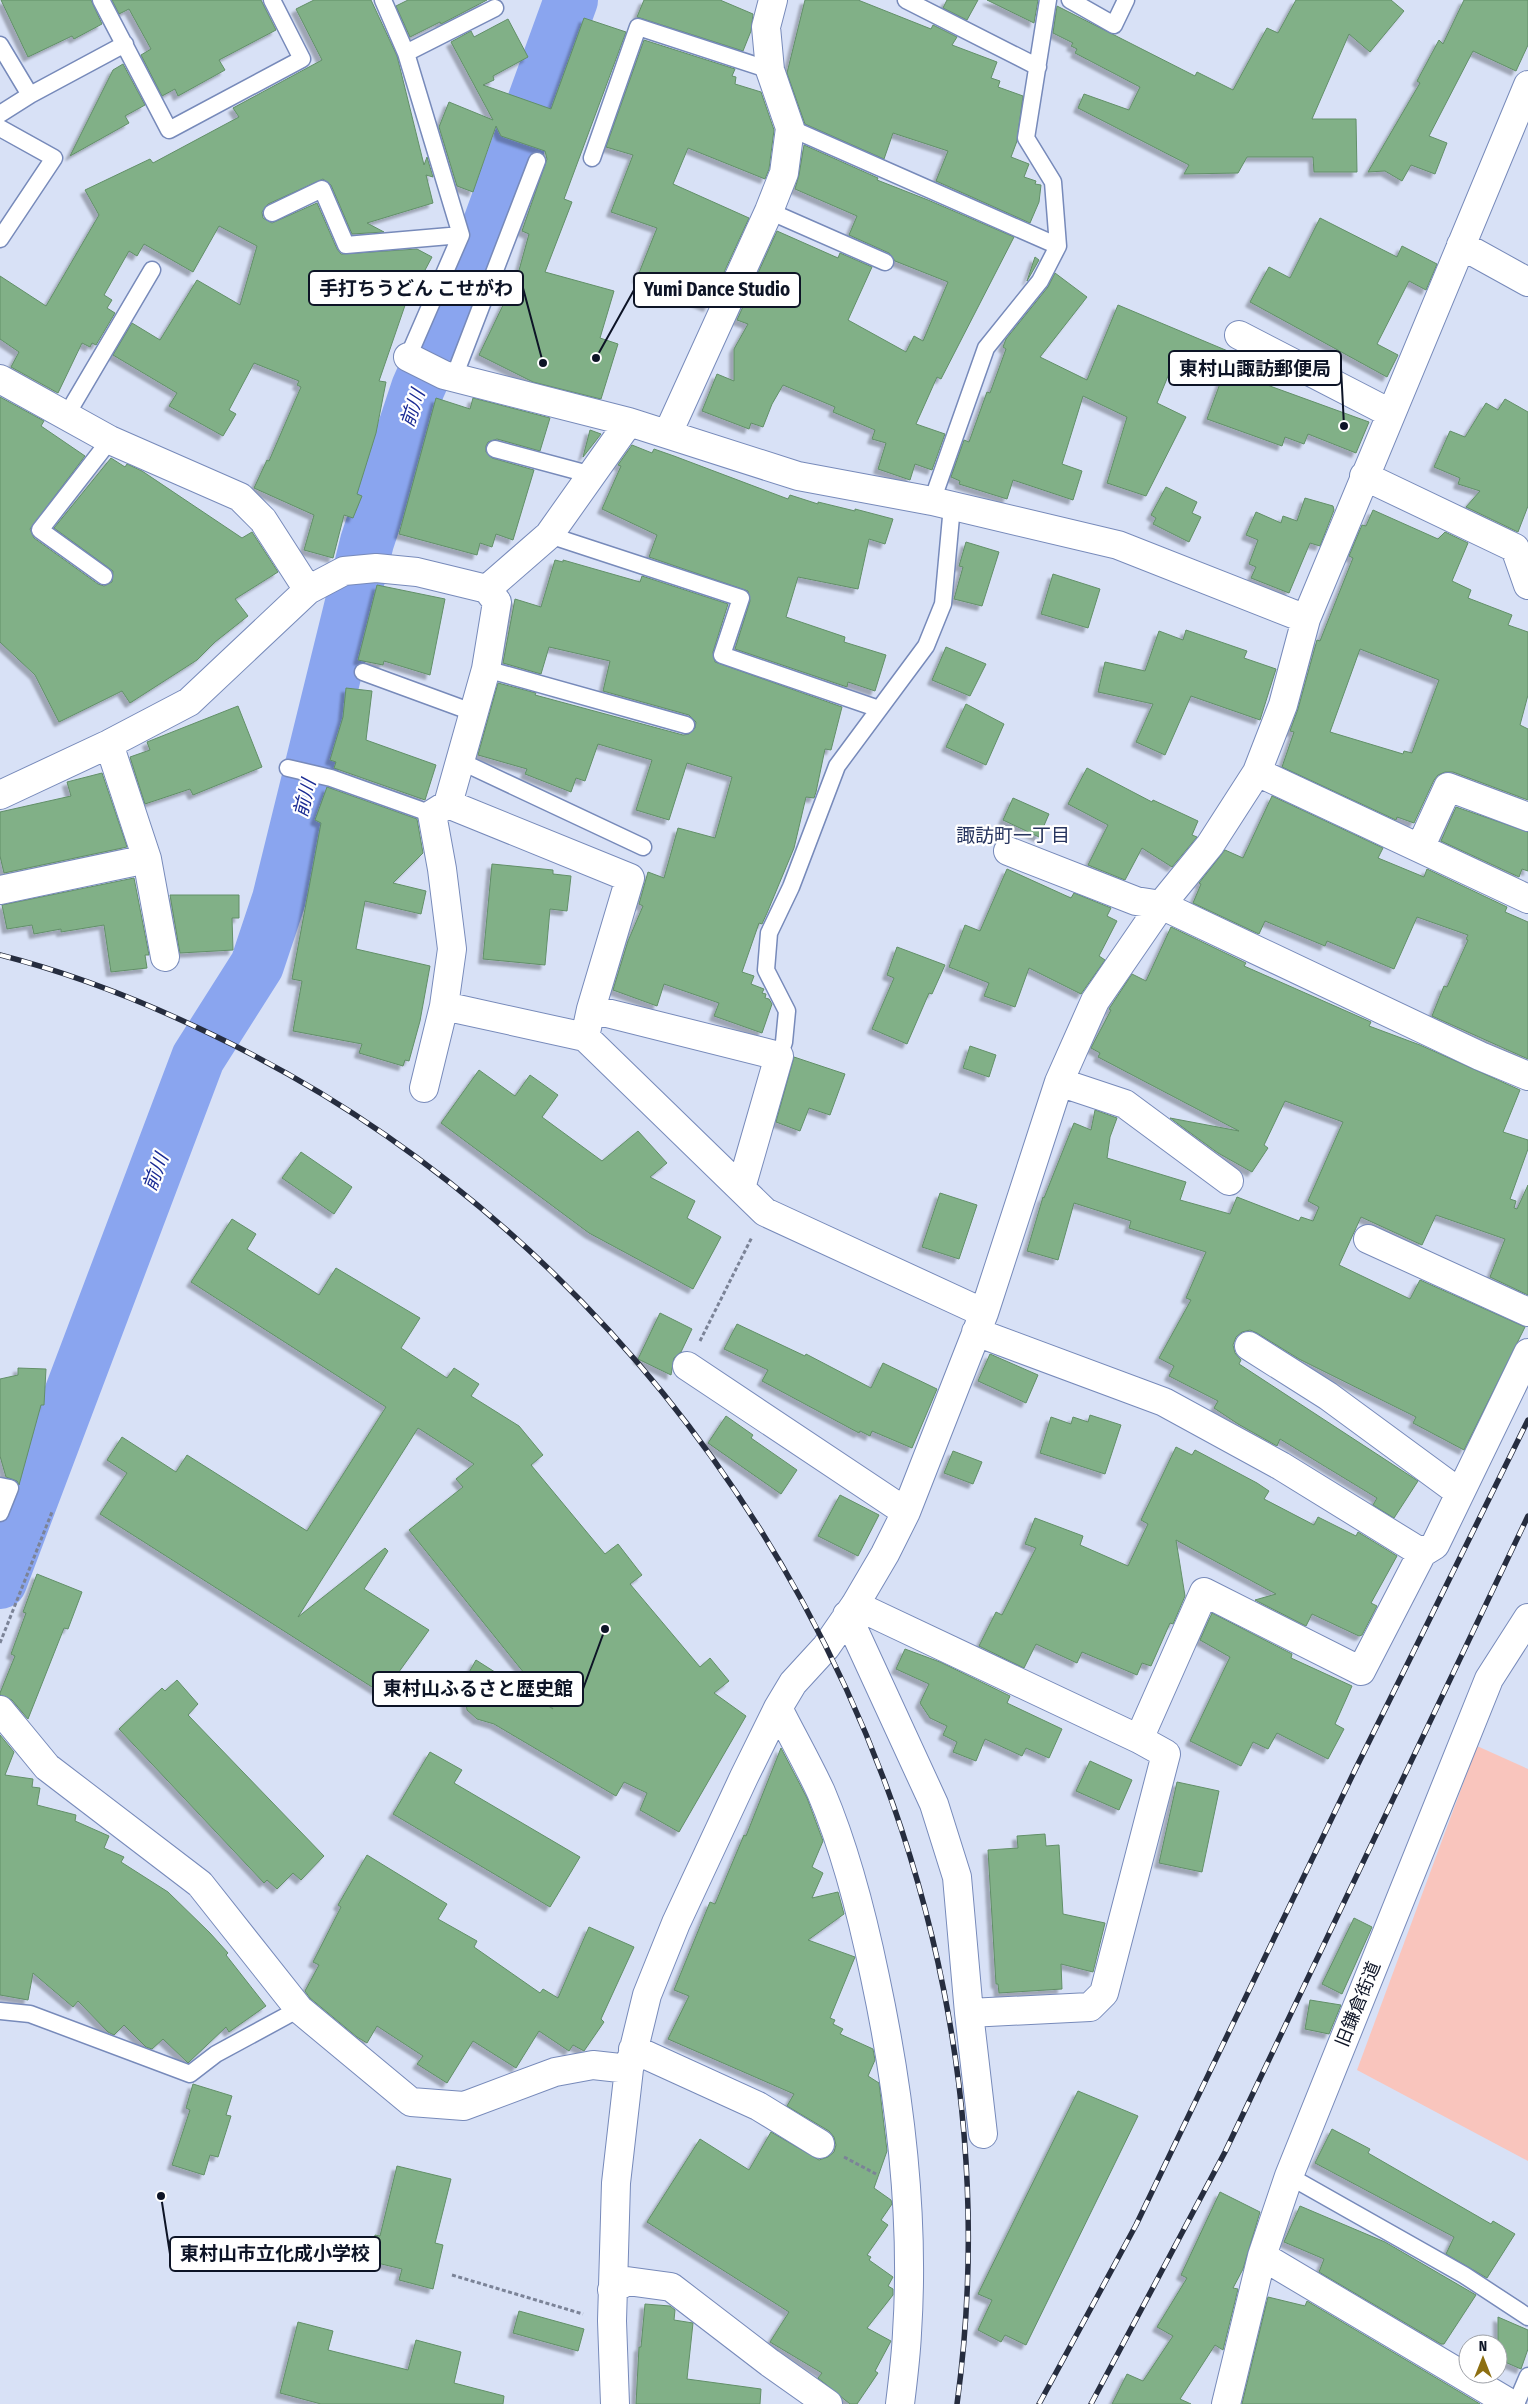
<svg xmlns="http://www.w3.org/2000/svg" width="1528" height="2404" viewBox="0 0 1528 2404" font-family="'Fira Sans Condensed','Noto Sans JP',sans-serif">
  <style>
    .green { fill: #f9c5bd }
    .lines { fill: none; stroke-linecap: round; stroke-linejoin: round }
    .river { stroke: #8aa5ef; stroke-width: 54 }
    .building { fill: #81b087; stroke: #628f68; fill-rule: evenodd; filter: url(#shadow) }
    .service-casing { stroke: #778aba; stroke-width: 19 }
    .minor-casing { stroke: #778aba; stroke-width: 30 }
    .path { stroke: #7b8397; stroke-width: 3; stroke-dasharray: 4 2.5; stroke-linecap: butt }
    .service { stroke: #fff; stroke-width: 16 }
    .minor { stroke: #fff; stroke-width: 28 }
    .rail-casing { stroke: #262d3f; stroke-width: 5.5 }
    .rail { stroke: #fff; stroke-width: 4; stroke-dasharray: 11; stroke-linecap: butt }
    .labels { text-anchor: middle; stroke-width: 4.5; stroke-linejoin: round; paint-order: stroke }
    .street-label { font-size: 18px; fill: #0d1426; stroke: #fff }
    .water-label { font-size: 19px; font-style: italic; fill: #1a2b94; stroke: #fff }
    .neighbourhood-label { font-size: 19px; fill: #27355f; stroke: #fff }
    .leader { fill: none; stroke: #0d1426; stroke-width: 2 }
    .callout-dot { fill: #0d1426; stroke: #fff; stroke-width: 2 }
    .callout { fill: #fff; stroke: #0d1426; stroke-width: 2 }
    .callout-label { font-size: 19px; text-anchor: middle; font-weight: bold; fill: #0d1426 }
  </style>
  <defs>
    <filter id="shadow"><feDropShadow dx="-4.5" dy="4.5" stdDeviation="1" flood-color="#0004"/></filter>
  </defs>
  <rect width="100%" height="100%" fill="#d8e1f6"/>
  <path class="green" d="M1477,1746L1528,1769V2161L1357,2070Z"/>
  <g class="lines">
    <path class="river" d="M0,1582L198,1058L257,965L279,899L367,542L418,388L485,237L571,0"/>
  </g>
  <path class="building" d="M1,0H91L102,24L74,39L72,36L28,57Z
    M112,0H261L276,30L219,60L225,70L178,96L175,89L162,96L141,55L151,49L129,9L119,14Z
    M314,0H371L397,56L424,165L427,157L433,177L426,175L433,203L367,223L384,232L352,234L331,185L323,179L268,204L262,212L263,218L272,223L317,203L337,249L341,254L417,249L432,257L416,287L412,285L379,381L386,382L376,433L357,494L362,496L353,518L344,515L333,558L304,550L314,515L254,488L267,460L269,461L301,387L297,385L299,381L254,363L229,410L236,414L223,436L169,406L177,393L113,355L132,323L160,340L197,280L240,305L257,246L219,226L193,272L144,244L137,256L129,251L104,295L112,300L107,308L115,313L96,345L92,343L90,347L82,343L58,393L11,367L19,352L0,339V276L46,306L99,215L85,190L150,159L153,163L239,117L233,108L322,60L296,9Z
    M408,0H487L441,24L440,22L410,37L396,6Z
    M644,0H720L753,14L751,31L743,51L637,17Z
    M805,0H858L931,29L933,25L957,37L952,45L997,62L991,78L1000,81L998,87L1023,96L1017,141L1011,157L1029,164L1024,177L1036,181L1035,184L1041,185L1039,202L1030,223L936,181L948,151L893,133L884,159L805,124L787,73Z
    M947,0H978L967,20L943,8Z
    M987,0H1038L1034,23Z
    M1296,0H1391L1404,11L1370,52L1349,34L1312,119H1356L1357,172H1314L1313,157H1247L1238,173L1184,174L1189,165L1078,108L1084,94L1129,110L1140,87L1075,53L1077,49L1071,46L1073,43L1053,33L1057,6L1195,76L1197,72L1233,90L1267,28L1278,33Z
    M1464,0H1528V45L1516,71L1473,51L1429,136L1447,143L1435,174L1411,165L1402,181L1385,171L1368,172L1420,83L1417,81L1439,40L1443,44Z
    M584,18L626,32L564,199L572,202L545,272L614,291L600,338L618,344L601,399L533,382L479,355L505,301L510,303L529,234L522,231L547,159L545,151L501,136L496,126L473,192L457,186L439,127L449,102L493,120L451,42L471,31L474,37L508,19L528,57L493,76L494,80L483,85L551,109Z
    M644,40L735,69L732,76L736,77L735,84L761,92L774,130L769,169L765,179L688,148L673,184L749,218L708,307L637,278L657,228L611,212L633,155L606,147Z
    M123,64L145,105L125,116L129,123L70,156L113,70Z
    M804,145L878,178L877,180L928,200L1014,237L941,379L937,377L916,424L945,434L932,470L915,464L910,480L878,469L886,443L872,439L875,430L833,412L835,407L783,385L772,404L763,427L751,423L749,429L702,411L717,374L734,381V349L748,324L737,320L777,231L838,258L840,253L872,267L848,320L906,352L914,336L923,341L948,282L895,261L889,253L849,235L857,216L795,189L799,175Z
    M1320,218L1397,257L1402,246L1437,264L1426,290L1409,281L1377,344L1398,355L1387,377L1250,302L1269,267L1290,278Z
    M1035,257L1039,260L1027,281Z
    M1055,273L1087,297L1040,357L1087,380L1118,305L1235,354L1236,351L1264,366L1256,381L1369,422L1356,453L1308,434L1304,444L1285,437L1282,446L1207,419L1222,378L1175,359L1157,403L1186,417L1146,496L1107,483L1127,417L1083,396L1062,464L1082,471L1073,500L1013,480L1007,499L959,484L960,481L951,477L964,440L969,442L987,392L990,393L1006,349L1003,347L1006,339L1048,287Z
    M0,397L44,421L41,426L85,456L30,529L34,538L98,584L104,586L112,582L113,571L54,528L111,458L125,467L127,464L142,471L242,538L252,532L278,572L235,599L248,616L215,642L197,660L130,703L122,691L59,722L35,675L0,642Z
    M436,398L470,409L473,398L550,418L540,451L497,439L488,442L486,446V452L492,458L534,470L513,540L496,534L492,547L480,543L477,555L399,534Z
    M1505,399L1528,412V506L1518,532L1466,507L1480,491L1458,484L1460,478L1434,467L1450,431L1465,437L1486,403L1498,410Z
    M590,430L601,434L583,457Z
    M632,445L652,453L654,449L674,456L788,499L790,495L818,504V502L855,511V509L893,519L885,544L869,539L858,589L798,577L786,617L845,637L844,642L886,655L875,691L848,682L847,687L735,649L750,601L748,591L649,557L657,535L602,509L621,466L618,465Z
    M1166,487L1197,502L1192,513L1201,517L1189,542L1153,524L1156,518L1151,515Z
    M1305,498L1333,506L1334,510L1320,546L1310,543L1289,593L1251,578L1256,567L1249,564L1258,540L1246,535L1256,512L1281,523L1283,516L1297,521Z
    M1373,510L1438,539L1445,532L1468,543L1452,581L1471,590L1468,598L1512,615L1508,625L1528,632V695L1520,725L1528,729V800L1453,772H1445L1438,775L1434,780L1414,823L1397,817L1396,820L1282,767L1294,732L1290,731L1298,709L1317,640L1320,641L1353,558L1349,556L1362,525L1366,526ZM1360,649L1439,680L1412,753L1404,751L1403,754L1330,732Z
    M966,542L999,552L982,606L954,599L963,567L959,566Z
    M555,560L563,562V560L640,582L642,576L728,604L713,652L715,662L842,707L831,750L825,749L816,792L814,798L806,797L794,848L767,913L762,924L759,923L742,972L754,976L751,984L764,989L762,993L766,994L765,998L769,999L772,1004L762,1033L714,1016L719,1003L664,984L657,1006L613,990L628,941L643,906L639,904L648,872L664,878L678,828L715,838L732,777L687,763L669,820L636,810L652,760L598,744L585,781L576,778L571,792L525,774L527,769L478,755L498,683L536,693L535,695L683,735L689,734L695,728L696,722L689,715L603,691L610,661L549,647L541,674L503,663L515,599L541,607Z
    M1053,574L1100,589L1088,628L1041,614Z
    M377,585L445,599L430,675L384,661L383,665L358,660Z
    M1186,630L1247,651L1244,658L1276,669L1260,720L1191,696L1165,755L1136,742L1153,704L1098,692L1105,662L1145,671L1159,631L1183,640Z
    M946,647L986,664L970,696L932,680Z
    M346,688L372,691L366,740L436,765L425,800L334,768L336,762L330,760L343,717Z
    M966,704L1004,724L986,765L946,747Z
    M238,706L262,767L193,795L190,789L145,804L130,757L150,750L147,742Z
    M1087,768L1152,802L1153,800L1198,821L1192,835L1197,837L1172,867L1142,848L1125,880L1088,865L1108,825L1068,804Z
    M102,773L127,847L4,873L0,856V812L71,796L67,782Z
    M327,787L417,819L423,853L393,883L426,891L421,914L365,901L356,949L430,966L420,1021L409,1061L405,1060L403,1066L359,1053L362,1044L293,1031L302,981L292,979L321,823L315,820Z
    M1272,796L1383,848L1378,858L1424,877L1427,869L1507,907L1505,912L1528,922V1059L1432,1016L1444,986L1447,987L1468,940L1466,939L1468,935L1417,917L1394,969L1327,941L1325,946L1265,921L1259,934L1193,903L1201,884L1199,883L1225,850L1243,858Z
    M1013,798L1049,814L1039,837L1003,820Z
    M1456,807L1528,832V871L1522,869L1519,877L1441,841Z
    M492,864L553,870V874L571,876L567,911L550,909L545,965L483,959Z
    M1007,869L1071,898L1074,893L1111,908L1107,916L1117,921L1099,956L1105,960L1081,994L1029,968L1015,1007L984,996L989,983L949,967L965,925L980,931Z
    M134,878L149,955H145L147,968L111,972L104,925L61,932V929L34,934L32,925L7,929L2,905Z
    M170,895H239V918H232L233,950L180,953Z
    M1171,927L1246,963L1244,966L1371,1022L1369,1026L1420,1045L1520,1090L1503,1132L1528,1140V1149L1510,1199L1516,1201L1514,1208L1517,1209L1528,1185V1295L1490,1277L1505,1239L1436,1215L1422,1245L1361,1217L1339,1265L1410,1299L1420,1280L1525,1327L1464,1450L1413,1423L1416,1417L1299,1359L1257,1333L1250,1330L1242,1332L1236,1337L1233,1345L1235,1353L1241,1360L1239,1364L1418,1481L1394,1518L1373,1505L1377,1498L1280,1439L1277,1446L1238,1424L1214,1408L1218,1401L1169,1376L1174,1366L1159,1358L1191,1300L1186,1298L1206,1252L1129,1228L1131,1221L1074,1203L1058,1260L1027,1251L1043,1197L1044,1198L1074,1123L1091,1130L1095,1110L1117,1118L1110,1137L1107,1158L1186,1182L1180,1200L1230,1214L1237,1197L1299,1221L1301,1217L1313,1221L1319,1207L1308,1201L1343,1122L1285,1101L1264,1145L1268,1148L1252,1172L1218,1153L1170,1118L1239,1131L1098,1057L1100,1053L1091,1048L1111,1010L1109,1009L1132,974L1146,981Z
    M897,947L945,965L932,994L929,993L907,1044L872,1029L894,978L887,975Z
    M970,1046L996,1055L989,1077L963,1068Z
    M794,1057L845,1074L830,1115L809,1108L800,1131L776,1122Z
    M479,1070L515,1096L530,1075L558,1095L542,1117L602,1161L638,1131L667,1163L650,1177L695,1201L687,1218L721,1237L693,1289L589,1233L441,1123Z
    M301,1152L352,1187L334,1214L282,1178Z
    M940,1193L977,1205L959,1259L922,1247Z
    M232,1219L256,1234L247,1249L319,1295L336,1268L420,1318L401,1348L447,1378L454,1368L479,1384L471,1396L519,1426L543,1455L531,1465L605,1554L618,1544L642,1575L630,1584L700,1667L710,1658L729,1681L714,1693L746,1716L679,1832L640,1810L647,1793L624,1782L616,1796L494,1724L477,1719L467,1710L463,1683L476,1660L553,1709L409,1530L463,1487L456,1479L474,1464L418,1428L298,1617L385,1548L388,1551L364,1589L429,1630L383,1694L100,1514L127,1473L107,1460L122,1437L176,1472L187,1455L307,1531L386,1407L191,1282Z
    M660,1313L692,1329L681,1352L674,1358L671,1375L638,1359Z
    M737,1324L805,1356L806,1354L871,1388L883,1363L937,1389L912,1448L872,1431L870,1436L860,1431L859,1433L762,1381L768,1370L724,1349Z
    M990,1354L1038,1375L1026,1403L978,1381Z
    M18,1368L46,1369L44,1405H41L19,1485L17,1481L6,1477L0,1456V1379L18,1375Z
    M1090,1415L1121,1425L1105,1474L1040,1453L1051,1417L1071,1424L1073,1417L1088,1422Z
    M726,1416L753,1435L751,1438L797,1470L781,1494L708,1443Z
    M1176,1447L1192,1455L1195,1450L1257,1483L1269,1491L1264,1499L1314,1525L1318,1517L1356,1536L1358,1532L1397,1556L1371,1603L1377,1606L1362,1635L1359,1636L1312,1614L1306,1626L1255,1600L1276,1594L1176,1540L1185,1596L1173,1624L1170,1623L1151,1666L1142,1663L1137,1675L1082,1652L1077,1663L1036,1644L1024,1668L979,1646L996,1612L1002,1615L1036,1548L1025,1544L1035,1518L1083,1536L1080,1545L1128,1566L1148,1524L1141,1520Z
    M953,1451L982,1462L973,1484L944,1473Z
    M840,1495L879,1515L858,1556L818,1536Z
    M37,1574L82,1592L68,1629L64,1628L28,1719L12,1700L0,1695V1693L15,1656L11,1654L26,1613L23,1612Z
    M1212,1613L1292,1654L1291,1658L1352,1686L1335,1724L1344,1729L1328,1759L1277,1733L1268,1749L1253,1742L1241,1766L1190,1741L1230,1657L1200,1640Z
    M905,1649L940,1662L1010,1696L1007,1703L1062,1729L1049,1758L1026,1748L1022,1756L985,1739L976,1761L953,1752L957,1742L943,1735L947,1726L930,1718L920,1703L929,1684L896,1669Z
    M177,1680L198,1704L188,1715L324,1856L301,1880L293,1873L277,1889L267,1880L264,1883L119,1729L162,1688L165,1691Z
    M0,1735L14,1752L5,1775L33,1779L32,1787L40,1788L37,1805L76,1815L75,1821L109,1836L104,1848L124,1857L121,1862L168,1892L210,1933L228,1953L226,1955L266,2006L229,2032L226,2027L188,2063L163,2039L152,2049L146,2047L124,2025L114,2035L108,2032L78,2001L73,2007L33,1973L28,2000L0,1995Z
    M781,1748L807,1798L823,1841L812,1867L823,1873L812,1898L838,1892L844,1914L808,1940L855,1957L830,2018L835,2020L833,2024L843,2029L840,2034L873,2049L875,2060L868,2076L879,2083L887,2151L874,2188L891,2200L892,2204L881,2220L888,2225L867,2255L871,2257L869,2260L893,2277L888,2286L893,2289V2295L867,2328L891,2341L875,2371L878,2373L857,2404H850L818,2378L822,2373L770,2342L789,2312L647,2222L700,2139L749,2170L771,2132L819,2160L828,2157L834,2152L836,2145L834,2137L829,2131L787,2106L794,2094L668,2039L689,1996L674,1990L710,1902L715,1904L744,1835L746,1836Z
    M430,1752L462,1770L454,1783L580,1857L550,1907L393,1814Z
    M1090,1761L1132,1780L1119,1810L1076,1791Z
    M1177,1782L1219,1791L1202,1872L1159,1863Z
    M1045,1834L1046,1846L1059,1845L1063,1914L1105,1923L1093,1972L1061,1964L1062,1989L999,1993L998,1984H996L988,1850L1018,1848L1017,1836Z
    M367,1855L447,1904L438,1919L477,1941L474,1947L540,1993L543,1989L558,1998L589,1927L634,1947L601,2019L604,2022L584,2051L573,2045L569,2051L539,2031L516,2068L473,2041L447,2083L417,2064L423,2056L377,2026L367,2043L357,2037L310,1998L305,1991L319,1965L313,1962L341,1907L338,1905Z
    M1354,1918L1372,1927L1342,1994L1322,1984Z
    M1310,2000L1341,2005L1329,2034L1305,2029Z
    M193,2084L232,2096L226,2115L231,2116L218,2157L210,2155L204,2175L172,2165L190,2110L186,2108Z
    M1078,2091L1138,2116L1026,2345L1005,2335L1001,2342L978,2330L992,2300L978,2294Z
    M1332,2129L1370,2149L1368,2153L1491,2224L1493,2221L1515,2234L1487,2278L1446,2254L1454,2237L1315,2163Z
    M397,2166L451,2179L435,2243L443,2245L433,2289L399,2280L402,2269L369,2261L375,2235L380,2236Z
    M1220,2192L1260,2212L1243,2269L1233,2288L1238,2289L1223,2350L1215,2345L1180,2399L1191,2404H1112L1127,2374L1143,2381L1173,2336L1157,2327L1187,2278L1181,2275Z
    M1300,2206L1385,2242L1476,2295L1444,2344H1441L1319,2272L1324,2259L1284,2242Z
    M1268,2297L1305,2306L1307,2301L1480,2404H1242Z
    M645,2304L670,2306L675,2310L674,2320L693,2323L687,2379L761,2389L760,2404H636L639,2347H641Z
    M519,2311L584,2329L578,2351L513,2333Z
    M1498,2317L1528,2330V2349L1521,2369L1498,2359Z
    M298,2322L333,2331L328,2350L408,2370L416,2340L461,2352L454,2383L504,2396L503,2404H321L280,2393Z"/>
  <g class="lines">
    <defs>
      <path id="service" d="M101,0L169,130L302,59L272,0
        M383,0L406,53L461,235L408,357
        M906,0L1038,67
        M1070,0L1114,25L1126,0
        M0,45L30,95L0,114
        M406,53L495,8
        M30,95L125,44
        M0,128L54,158L0,239
        M790,128L1058,246
        M592,158L638,27L770,70
        M769,211L885,262
        M272,213L322,189L346,245L461,235
        M454,377L537,161
        M66,416L152,270
        M495,449L592,475
        M932,501L986,348L1040,281L1058,246L1053,182L1026,138L1048,0
        M549,535L741,598L722,655L879,709
        M104,576L40,530L110,440
        M486,669L686,725
        M363,672L472,712
        M460,761L643,847
        M288,768L331,778L432,814
        M779,1056L784,1042L787,1011L766,970L769,933L791,887L837,766L926,646L943,604L952,506
        M0,1486L10,1488L0,1513
        M0,2011L30,2014L190,2074L216,2054L299,2009
        M1289,2176L1464,2275L1528,2317
        M1516,2404L1528,2376"/>
      <path id="minor" d="M1461,245L1528,282
        M1239,335L1390,413
        M408,357L444,375L629,422L798,476L932,501L1118,545L1306,619
        M0,379L110,440L240,497L263,520L308,590
        M668,433L769,211L784,173L790,128L770,70L766,27L773,0
        M1364,476L1515,548L1528,585
        M487,589L497,602L486,669L448,804L432,814L442,869L452,949L444,1006L585,1037L765,1212L984,1313
        M109,744L147,859L165,957
        M1257,772L1528,899
        M0,795L109,744L189,702L308,590L344,571L376,568L417,572L487,589L549,535L629,422
        M448,804L630,878L591,1009L585,1037
        M1420,848L1448,787L1528,817
        M1008,851L1136,901L1161,905L1480,1056L1528,1076
        M0,890L147,859
        M591,1009L779,1056L741,1188
        M1059,1082L1125,1104L1229,1181
        M424,1088L444,1006
        M1368,1239L1528,1312
        M976,1332L1164,1402L1281,1466L1422,1553
        M1249,1346L1328,1396L1460,1493
        M687,1366L906,1512
        M855,1605L1139,1739L1166,1754L1104,1993L1090,2007L969,2013
        M847,1615L934,1804L957,1877L969,2013L983,2134
        M778,1708C792,1736 808,1764 821,1792C846,1851 862,1914 875,1977C900,2094 915,2213 907,2333C906,2356 903,2380 900,2404
        M0,1710L47,1767L200,1884L299,2009L411,2102L464,2106L555,2072L593,2065L629,2069
        M1139,1739L1204,1592L1361,1671L1422,1553L1435,1545L1528,1353
        M633,2049L758,2106L820,2144
        M1262,2256L1511,2404
        M612,2290L627,2281L671,2287L770,2363L828,2404
        M615,2404L612,2321L616,2183L629,2069L647,1995L676,1923L744,1777L778,1708L793,1683L826,1647L855,1605L885,1554L906,1512L984,1313L1059,1082L1095,1001L1161,905L1210,845L1257,772L1283,705L1306,619L1528,85
        M1226,2404L1262,2256L1289,2176L1489,1679L1528,1618"/>
    </defs>
    <use href="#service" class="service-casing"/>
    <use href="#minor" class="minor-casing"/>
    <path class="path" d="M700,1341L752,1237
      M0,1643L52,1512
      M844,2157L876,2174
      M452,2275L583,2314"/>
    <use href="#service" class="service"/>
    <use href="#minor" class="minor"/>
    <defs>
      <path id="rail" d="M0,955C74,974 145,1002 213,1035C717,1276 1033,1849 957,2404
        M1039,2404L1136,2225L1356,1768L1528,1420
        M1091,2404L1225,2152L1528,1516"/>
    </defs>
    <use href="#rail" class="rail-casing"/>
    <use href="#rail" class="rail"/>
  </g>
  <g class="labels">
    <g class="street-label">
      <text transform="translate(1358 2004) rotate(-68)" y="6">旧鎌倉街道</text>
    </g>
    <g class="water-label">
      <text transform="translate(412 408) rotate(-71)" y="7">前川</text>
      <text transform="translate(304 798) rotate(-76)" y="7">前川</text>
      <text transform="translate(155 1172) rotate(-69)" y="7">前川</text>
    </g>
    <g class="neighbourhood-label">
      <text x="1013" y="842">諏訪町一丁目</text>
    </g>
  </g>
  <path class="leader" d="M543 363L523 288M596 358L634 290M1344 426L1341 368M605 1629L583 1689M161 2196L170 2254"/>
  <g class="callout-dot">
    <circle cx="543" cy="363" r="5"/>
    <circle cx="596" cy="358" r="5"/>
    <circle cx="1344" cy="426" r="5"/>
    <circle cx="605" cy="1629" r="5"/>
    <circle cx="161" cy="2196" r="5"/>
  </g>
  <g class="callout">
    <rect x="309" y="271" width="214" height="34" rx="5"/>
    <rect x="634" y="273" width="166" height="34" rx="5"/>
    <rect x="1169" y="351" width="172" height="34" rx="5"/>
    <rect x="373" y="1672" width="210" height="34" rx="5"/>
    <rect x="170" y="2237" width="210" height="34" rx="5"/>
  </g>
  <g class="callout-label">
    <text x="416" y="295">手打ちうどん こせがわ</text>
    <text x="717" y="296">Yumi Dance Studio</text>
    <text x="1255" y="375">東村山諏訪郵便局</text>
    <text x="478" y="1695">東村山ふるさと歴史館</text>
    <text x="275" y="2260">東村山市立化成小学校</text>
  </g>
  <g transform="translate(1483 2359)"><circle r="24" fill="#ffffff" stroke="#9ea1a8"/>
  <path d="M0-4L9 19L0 12L-9 19Z" fill="#8d6f12"/>
  <text y="-8" font-size="14" font-weight="bold" text-anchor="middle" fill="#0d1426">N</text>
  </g>
</svg>
